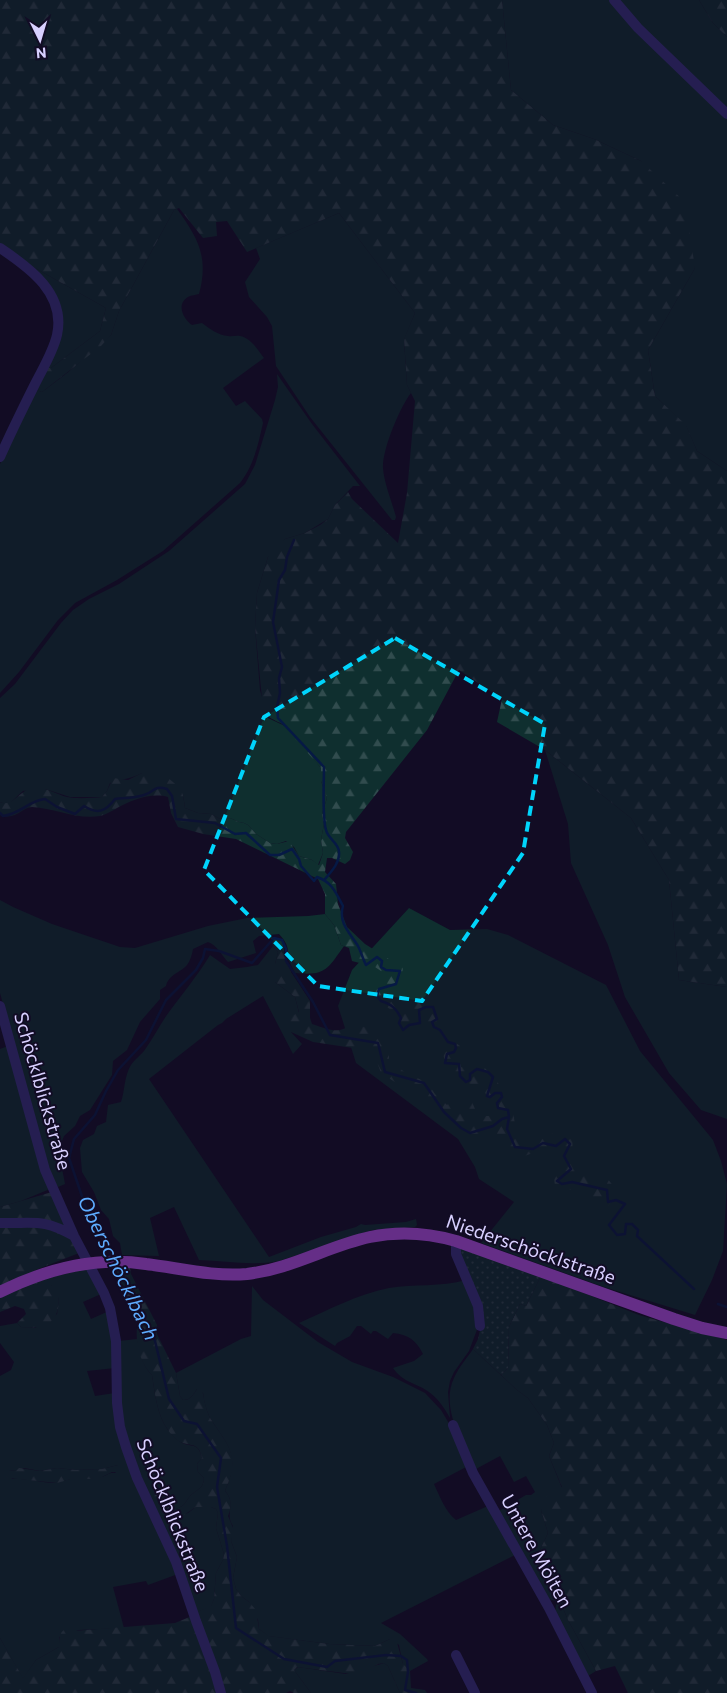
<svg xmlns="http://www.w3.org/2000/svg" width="727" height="1693" viewBox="0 0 727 1693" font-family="Commissioner,sans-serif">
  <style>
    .green { fill: #0f2f2f; fill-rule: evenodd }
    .forest { fill: url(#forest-firs) }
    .garden { fill: url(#garden-dots) }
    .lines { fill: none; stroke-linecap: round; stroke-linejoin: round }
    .stream { stroke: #061945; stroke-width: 2.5 }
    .minor { stroke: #3c3487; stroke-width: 10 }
    .major { stroke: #ca57ff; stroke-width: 12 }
    .marked { fill: none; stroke: #00d4fb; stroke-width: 4; stroke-dasharray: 10 6; stroke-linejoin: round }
    .labels { text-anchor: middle; stroke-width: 4; stroke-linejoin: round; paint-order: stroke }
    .street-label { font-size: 19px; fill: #d8d0ff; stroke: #120c25 }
    .water-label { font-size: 20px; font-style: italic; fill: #5eacff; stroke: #120c25 }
  </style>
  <defs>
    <pattern id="forest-firs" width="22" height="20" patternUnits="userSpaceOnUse" patternTransform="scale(1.25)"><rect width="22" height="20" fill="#0f2f2f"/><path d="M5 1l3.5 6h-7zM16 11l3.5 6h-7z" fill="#314c4e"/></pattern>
    <pattern id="garden-dots" width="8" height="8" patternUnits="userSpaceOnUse" patternTransform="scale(1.25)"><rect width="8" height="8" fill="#0f2f2f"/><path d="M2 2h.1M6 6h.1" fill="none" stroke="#314c4e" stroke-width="1.8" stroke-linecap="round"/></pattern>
  </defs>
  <rect width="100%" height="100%" fill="#120c25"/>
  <path class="green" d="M502,0H699L713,23L727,37V471L697,451L686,426L655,396L648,350L695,268L641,161L594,139L553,125L511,90Z
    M177,209C198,238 209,257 199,294C196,295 191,295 188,297C176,304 183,319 192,325L202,323C210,329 218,335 228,336C232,337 236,335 240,336C251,338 258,350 264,358L223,388L236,406L245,401L262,419L263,423C258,445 254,465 240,483L163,551L117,580L75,603L58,620L19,672L0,693V464L36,390L42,392L67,373L111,335L119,311L174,210Z
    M339,213L415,313L404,340L407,385L411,393C400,407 382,450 383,468C384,483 392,502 396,517L395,520H392L310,417L276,366L272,326L267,317L249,297L245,282L260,259L256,248Z
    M28,264L106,308L100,331L51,368H47L62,319Z
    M277,374L312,424L360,486H353L335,505L328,519L305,533L285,539L268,557L257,593L255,627L260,690L268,718L285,726L290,730L321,768V781L327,798L322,814L324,824L321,840L323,853L318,865L312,860L299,856L294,847L286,841L277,844L270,843L256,834L248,825L244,823L239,822L230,818L220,819L211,814L198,813L185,808L183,795L142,773C131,779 122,779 110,783L107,791L102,797H70L45,789L23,791L10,803L5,804L0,802V698L15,684L61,623L73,610L89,599L119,584L169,551L245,484L255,465L275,400L278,387Z
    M545,750L631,818L669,880L679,980L727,987V1119L701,1110L669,1073L625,997L608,945L571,863L568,824Z
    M0,900L13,907L52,924L120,947L135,948L208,926L247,918L308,916L325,914L334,925L341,945L344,946C327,970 325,976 295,973L287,957C290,947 285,941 279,934L259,936L253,941L256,953L228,962C222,956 217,945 208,942L193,949C192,955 190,961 187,965C180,973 169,974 166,986L160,990V999L140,1022L127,1050L113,1061L112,1075L90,1110L80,1116L75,1126L64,1136L60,1146V1158L65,1184L58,1187L49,1171L0,993Z
    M409,908L450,930L487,929L508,935L606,985L640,1051L713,1140L721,1161L727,1184L723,1251L712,1280L695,1315L604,1287L481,1243L514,1202L479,1179L475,1167L458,1139L356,1063L338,1006L352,970Z
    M273,946L278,952L275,964V982L295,997L299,1013L291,1032L302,1044L293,1054L263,996L226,1019L222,1023L218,1025L149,1079L269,1257L321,1237L356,1227L361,1224L365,1225L406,1222L416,1219L417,1225L415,1227L372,1230L279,1261C252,1266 226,1261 199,1260L174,1207L150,1218L159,1256L122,1255L120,1243L113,1236L109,1219L101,1210L94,1192L82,1172L80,1148L83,1140L94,1134L97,1126L106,1122L108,1105L121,1102C125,1091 124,1076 131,1065C134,1060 140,1056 144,1051C153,1039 160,1024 169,1012C183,993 198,975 210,955L230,969L247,967L258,965Z
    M8,1046L50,1189L21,1201L0,1207V1049Z
    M85,1269L88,1271L101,1294L83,1302L91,1319L109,1311L115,1368L87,1371L95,1396L115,1393L119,1427L178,1574L148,1585L146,1581L113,1587L124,1628L79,1630L59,1637V1647L36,1660L23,1679L0,1638V1376L11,1370L14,1362L0,1343V1326L17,1323L21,1327L35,1328L57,1314L59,1299L51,1285H38L36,1281ZM118,1465H123L115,1473C109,1472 107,1476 101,1477C91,1480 80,1478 70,1479C65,1480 60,1482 55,1483C40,1483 27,1478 12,1479L9,1470L16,1471L24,1468L40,1471L57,1468L76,1470L102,1469Z
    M466,1280L469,1287L478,1327L469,1351L454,1372L450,1381L448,1392L450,1418C444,1407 437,1397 426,1390C413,1382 403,1382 393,1368L414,1361L423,1354C417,1341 408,1334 393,1333L388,1339L376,1331H373L371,1334L361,1326H357L350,1336L337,1343L335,1346L299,1323C328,1310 358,1294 389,1288C414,1284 441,1287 466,1280Z
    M252,1286L263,1300L318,1342L352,1362L393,1377L425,1393L441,1410L450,1425L468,1466L434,1484C440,1497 445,1511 456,1520L488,1506L515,1555L381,1623L400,1634L427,1659L428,1661L410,1671L403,1665L399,1645L390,1639L375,1646L329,1644L268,1636L259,1629L258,1620L249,1602L241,1596L236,1589L233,1578L237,1557L231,1541L233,1526C224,1514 237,1504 225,1491C227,1485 230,1479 231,1473C237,1449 219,1434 209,1416C206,1409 204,1402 203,1393L197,1389C193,1395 191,1400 183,1400L180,1396L176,1373L241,1339L251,1336Z
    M137,1339C140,1351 142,1366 152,1375C155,1394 157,1415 168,1430C171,1434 176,1439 179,1441C190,1449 198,1440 202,1458L197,1464L198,1472L204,1478C204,1488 198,1489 191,1495C185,1501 187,1505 176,1509C169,1507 166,1505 165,1497L159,1509L166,1521H169L174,1517L188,1513L196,1507H211L216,1509L218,1513L216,1528L224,1554L223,1560L216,1573L214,1599L211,1607L196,1612L140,1477L124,1426L121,1403L119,1341Z
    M473,1349L517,1390L528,1398L547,1425L554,1443L549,1456L562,1488L541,1510L548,1533L539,1552L568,1620L596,1671L588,1676L555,1612L556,1605L555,1601L546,1598L497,1512L526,1495H531L535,1492L526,1476L514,1482L500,1456L474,1470C463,1443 440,1407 454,1378C459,1367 467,1358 473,1349Z
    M384,1663L388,1666L400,1693H311L294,1670L298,1667L346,1674Z"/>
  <path class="forest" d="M0,0H502L511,90L553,125L594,139L641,161L685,202L695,268L648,350L655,396L686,425L697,451L727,471V987L679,980L669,880L631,818L545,750L497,722L502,699L459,670L427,730L346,832L345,838L353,852L350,860L345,864L332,858H327L325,872L336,884L338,904L347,927L365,944L403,968L401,980L383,990L393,1004L405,1012L411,1005L420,999L437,1010L440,1031L460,1046L461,1067L468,1068L482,1065L495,1079L514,1105C513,1118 515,1129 520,1141L541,1131L573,1139L571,1162L582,1169L607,1178L618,1192L608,1206L597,1211C586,1189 578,1191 555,1187L554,1177L562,1169L561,1149L546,1148L522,1157L505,1144L494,1132L475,1137L452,1129L426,1094L404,1088L381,1073L373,1051L313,1042L291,1032L290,1017L299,1012L295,997L275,982V964L278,952L273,946L270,937L283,940L284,955L291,972L310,1001V1018L312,1024C331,1030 337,1035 354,1023L372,1030L389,1043V1060L407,1074L427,1082L435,1094L447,1105L453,1099L472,1102L478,1116H490L502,1120L484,1091L471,1084L459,1082L446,1066L440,1041L431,1026L416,1023L406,1029L393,1024L391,1010L367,992L375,982L387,975L375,967L352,961L349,948L341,945L334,925L325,914V894L318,879L236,839L203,834L178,827L171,813L168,797C152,792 131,800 117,808C112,811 105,815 100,816C77,820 55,808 32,807C22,807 16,821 0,815V802C13,808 20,789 33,788C44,786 56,794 67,797C76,799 93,798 102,797L107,791L113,778L128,780L142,773H158L167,777L180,788L183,795L185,808L198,813L211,814L220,819L230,818L239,822L244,823L248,825L256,834L270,843L277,844L289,841L299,856L312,860L319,865L323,853L321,840L324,824L322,814L327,798L321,781V768L291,734C287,720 270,724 263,709L255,627L257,593L268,557L273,548L285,539L305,533L320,525L328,519L335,505L348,492L352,499L398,543L407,493L415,401L407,385L404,339L415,313L339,213L247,252L227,221L216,222L217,236L203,238L179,208L174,210L119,311L111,335L101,346L42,392L36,390L47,368H51L100,331L106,308L28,264L0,244Z
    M699,0H727V37L713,23Z
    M52,1192L79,1253L33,1271L38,1285H51L58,1289C62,1318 51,1331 21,1327L17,1323L26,1314L24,1309L15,1306L0,1312V1207Z
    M130,1268L131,1274L157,1325V1334L176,1373L180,1396L183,1400C191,1400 193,1395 197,1389H202C204,1398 205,1407 209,1416C219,1434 237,1449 232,1472C230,1479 227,1485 225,1491C232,1499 232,1506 228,1516L234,1530L231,1541L237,1557L233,1578L236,1589L241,1596L249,1602L256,1610L259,1629L269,1636L329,1644L375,1646L390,1639H396L403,1664L410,1671L411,1688L425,1690L427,1693H400L388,1666L384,1663L378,1664L359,1675L297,1667L294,1670L311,1693H294L290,1691L286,1693H225L196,1612L211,1606L214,1599L216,1573L223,1560L224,1554L216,1528L218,1513L216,1509L211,1507H196L184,1515L174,1517L169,1521H166C163,1518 162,1513 159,1510C155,1503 150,1501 157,1492H162L169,1507L176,1509C187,1505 185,1501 191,1495C198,1489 204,1488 204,1478L198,1472L197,1464L202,1458C199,1444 194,1446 183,1443C178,1442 171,1435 168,1430C157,1415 155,1394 152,1375C139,1363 133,1336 139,1320C130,1301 120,1290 116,1269Z
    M541,1276L639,1315L727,1340V1693H628L615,1666L596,1671L568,1620L539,1552L548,1533L541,1510L549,1491L562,1487L549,1456L554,1443L547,1425L528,1398L517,1390L501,1375L508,1368L509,1327L520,1304L526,1306Z
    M118,1465H123L126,1469L120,1472H112L98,1479H71L57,1483L8,1478L4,1472L9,1470L16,1471L19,1468L40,1471L57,1468L76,1470L102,1469Z
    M192,1616L219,1693H0V1638L23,1678L36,1660L59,1647C59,1638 59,1630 69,1628L73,1631L175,1623Z"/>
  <path class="garden" d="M459,1247L541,1276L526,1306L520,1304L509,1327L508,1368L501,1375L473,1349L478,1339L481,1326L458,1249Z"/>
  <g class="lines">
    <path class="stream" d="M294,540L287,557L285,570L279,580L273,622L282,667L279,678L280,693L277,707L278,718L324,767C324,784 322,815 326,830C328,839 339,843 339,852C340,863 331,872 325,879
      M0,813L3,816C20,814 30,800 45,799L57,807L75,814L84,806C98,815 106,811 115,799C124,798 135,798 144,795C155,792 153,785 167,789L172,796L176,819L215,823L235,834L246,833L270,855H279L292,849L299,859L301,866L314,881L317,877C332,882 336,893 343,906C338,923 350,933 358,946C361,952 363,959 366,965L377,957L382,961L381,967L386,970L400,971L396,984L379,989L377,996L381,1001C391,1004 396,1008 401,1018L399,1023L403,1030L409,1025L420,1023L419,1010L426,1007H433L437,1019L432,1022L434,1027L440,1030L448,1042L455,1044L456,1048L454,1052L447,1054L445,1063L459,1064L460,1076L466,1082L470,1080V1074L477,1069L488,1072L493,1077L487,1096L490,1097L495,1093H501L502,1097L497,1103L498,1108L508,1110L509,1117L507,1129L515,1147L533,1149L543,1143L556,1146L565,1139L570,1144L564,1156L571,1169L557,1181L562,1184L572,1182L607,1190L608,1202L616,1200L625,1204L609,1225L617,1235L625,1234L626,1224H632L638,1230L637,1236L694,1289
      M114,1258L89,1217L69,1158L74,1139L95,1115L106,1091L118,1070L146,1040L166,1000L196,970L203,958L205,949L219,951L252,963L274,938L282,940L286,949V961L313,1002L330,1035L378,1043L385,1072L424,1083L444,1112L461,1128L470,1133L493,1126L502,1119L509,1117
      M118,1267L155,1341L169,1399L184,1421L197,1424L221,1458L217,1487L227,1546L236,1628L284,1659L327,1667L335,1661L386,1655L401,1656L407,1660L408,1672L405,1690L416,1693
      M718,1304L727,1307"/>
    <path class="minor" d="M614,0L638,28L727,114
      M0,248C30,268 66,294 57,335C53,352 43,368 35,384C23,408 11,432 0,457
      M0,1006L45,1170L74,1236L104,1293L110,1308L116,1341L117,1403L120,1427L126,1447L137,1478L176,1562L196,1621L215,1672L221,1693
      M0,1223C35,1224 42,1218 74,1236
      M456,1241V1254L478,1306L480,1326
      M453,1425L473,1473L549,1608L592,1693
      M456,1655L475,1693"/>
    <path class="major" d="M0,1292C46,1269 94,1256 146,1264C179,1268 213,1277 247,1274C291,1269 328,1246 370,1237C399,1231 428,1233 456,1241L674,1319L702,1328L727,1333"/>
  </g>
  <path d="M0 0H727V1693H0ZM395,638L545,724L523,853L422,1001L318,986L204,870L264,717Z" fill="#120c25" fill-opacity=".55" fill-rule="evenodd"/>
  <path class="marked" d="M395,638L545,724L523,853L422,1001L318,986L204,870L264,717Z"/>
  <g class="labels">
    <g class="street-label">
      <text transform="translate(43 1091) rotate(74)" y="7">Schöcklblickstraße</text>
      <text transform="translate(531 1249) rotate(19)" y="7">Niederschöcklstraße</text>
      <text transform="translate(173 1515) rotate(68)" y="7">Schöcklblickstraße</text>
      <text transform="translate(537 1551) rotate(61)" y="7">Untere Mölten</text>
    </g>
    <g class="water-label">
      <text transform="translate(118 1268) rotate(64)" y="7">Oberschöcklbach</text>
    </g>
  </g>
  <g transform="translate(40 40) rotate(175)" stroke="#120c25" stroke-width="4" paint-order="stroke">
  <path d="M0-4L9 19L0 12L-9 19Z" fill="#d8d0ff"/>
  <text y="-8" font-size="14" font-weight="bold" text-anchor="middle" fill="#d8d0ff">N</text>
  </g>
</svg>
